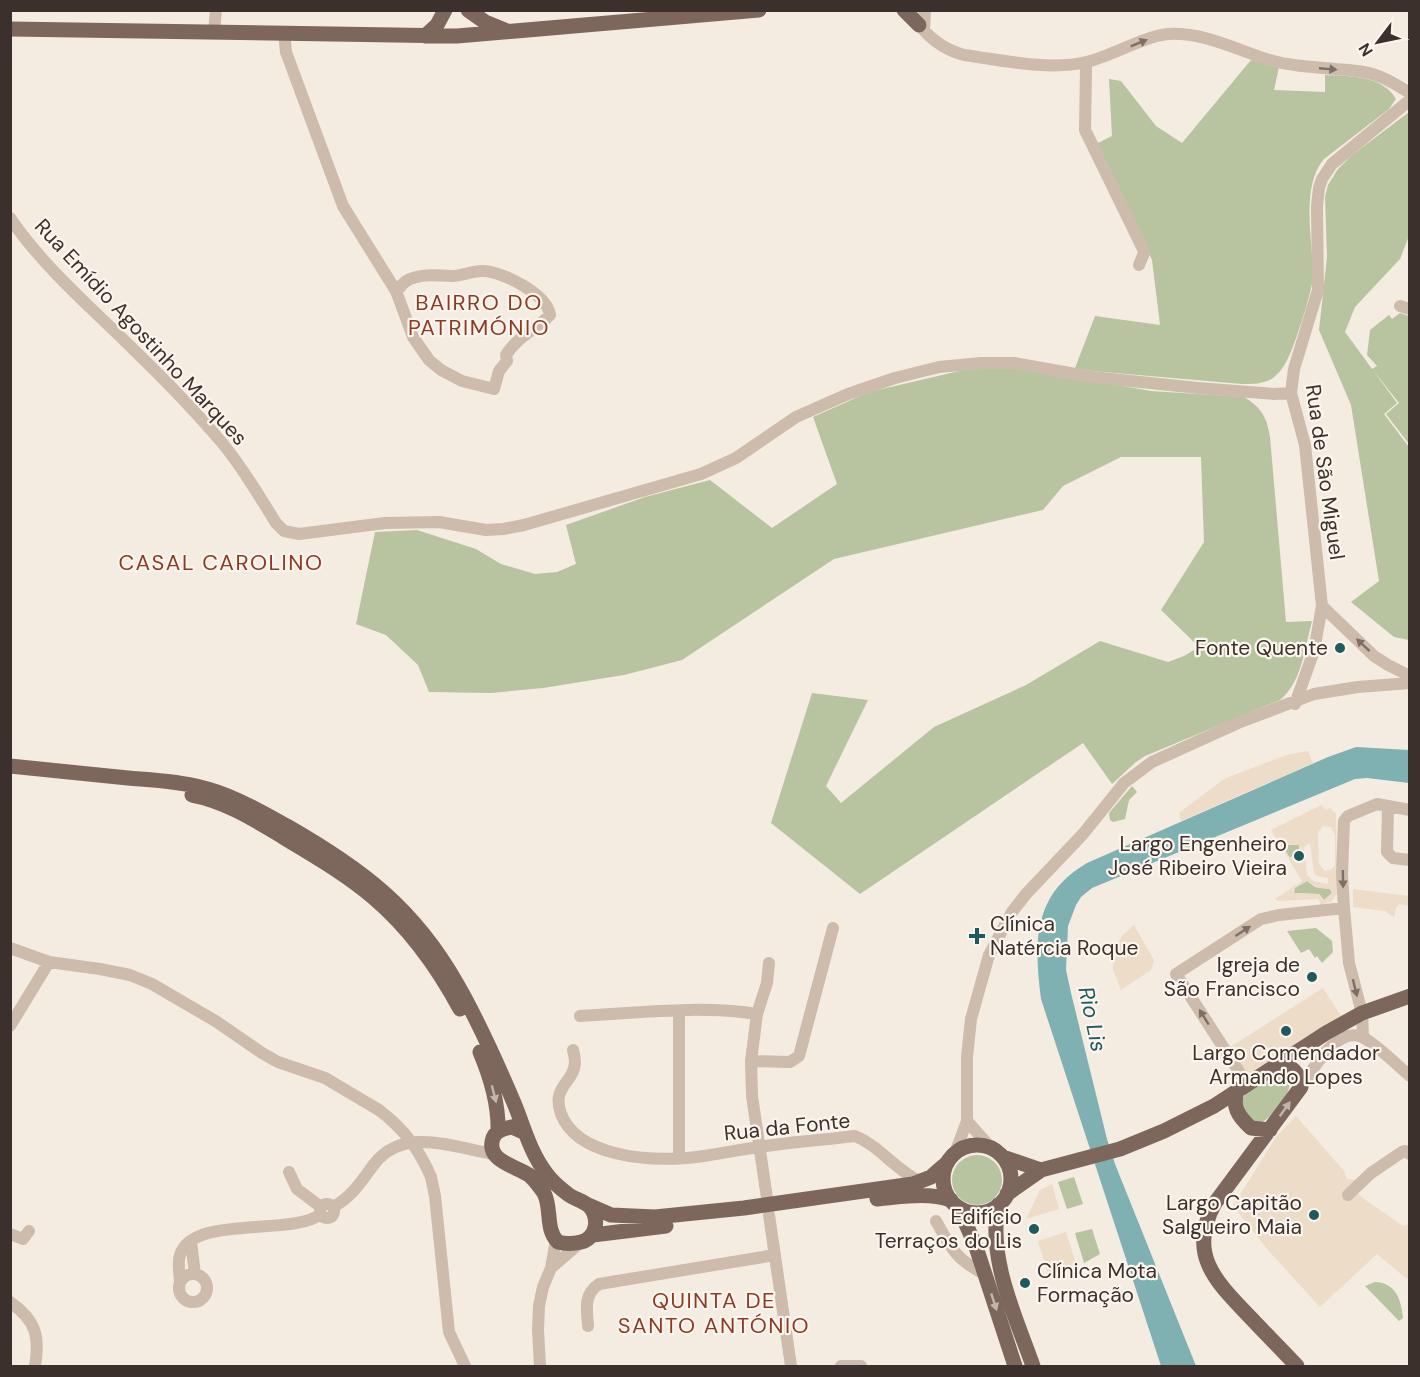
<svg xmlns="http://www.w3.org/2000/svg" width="1420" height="1377" viewBox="0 0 1420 1377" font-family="'DM Sans',sans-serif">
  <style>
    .green { fill: #b8c4a0 }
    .plaza { fill: #ecdcc8; fill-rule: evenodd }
    .water { fill: #7fb0b2 }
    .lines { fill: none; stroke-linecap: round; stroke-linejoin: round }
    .minor { stroke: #cdbbac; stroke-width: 12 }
    .major { stroke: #7d675c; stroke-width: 15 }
    .minor-bridge { stroke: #cdbbac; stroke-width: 12 }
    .oneway { fill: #7d6f65 }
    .oneway2 { fill: #c2b5ac }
    .poi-dot { fill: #1f5a5e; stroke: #fbf5ee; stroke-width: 2 }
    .labels { text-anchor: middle; stroke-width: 4.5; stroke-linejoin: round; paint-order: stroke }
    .street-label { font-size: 21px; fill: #3b302b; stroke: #fbf5ee }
    .poi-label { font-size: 21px; fill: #3b302b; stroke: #fbf5ee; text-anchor: end }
    .neighbourhood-label { font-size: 22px; letter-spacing: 1.5px; fill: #8c3b22; stroke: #fbf5ee }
    .water-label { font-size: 22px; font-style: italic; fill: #1f5a5e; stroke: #fbf5ee }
  </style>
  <rect width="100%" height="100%" fill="#f4ebe1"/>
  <path class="green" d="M1251,60L1279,67L1274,90L1325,92V75C1349,76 1382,75 1396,99L1389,109L1324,159C1300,187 1313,241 1313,276C1313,289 1293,353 1285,364C1282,369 1278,374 1273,378C1264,384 1252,384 1242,384L1092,371L1075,368L1095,316L1160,325L1152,260L1096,144L1112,136L1109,79L1121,81L1156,126L1182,143Z
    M1409,112V236L1400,259L1355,307L1345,332L1397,403L1384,414L1409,447V640L1394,637L1351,602L1379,581L1351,405L1319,330L1327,257L1325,197L1328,185L1338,169L1351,156Z
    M1400,313L1409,316V444L1386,414L1399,403L1372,369L1377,366L1367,355L1370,330L1389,315L1392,319Z
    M999,368L1026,369L1151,391L1244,397C1261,407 1267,417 1270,437L1286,622L1312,621C1305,647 1302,682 1280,700L1145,756L1136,762L1112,784L1083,743L860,894L771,823L812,693L868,700L826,786L841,803L934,727L1026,685L1100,641L1168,662L1184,656L1199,647L1161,610L1204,542L1201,457H1121L1063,486L1043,510L834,559L682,660L624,675L543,688L491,693L429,692L418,665L386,635L356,624L375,532L417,530L476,549L501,564L535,574L557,572L576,564L566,525L645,497L710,480L772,528L837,484L813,417L869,392L968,369Z
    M1132,786L1137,792L1129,800L1125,819L1113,822L1110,820L1109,813Z
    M1281,844L1299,845L1300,852L1290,858Z
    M1307,881L1315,887L1330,889L1332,893L1324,900L1319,894L1294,893L1295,888Z
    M1316,928L1332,941L1333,952L1322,963L1317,956L1315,958L1309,949L1301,953L1287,931Z
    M1276,1072C1310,1074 1272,1119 1260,1123L1248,1119C1246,1113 1241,1105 1243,1100C1245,1088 1267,1079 1276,1072Z
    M952 1180a25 25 0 1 1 50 0a25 25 0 1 1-50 0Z
    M1074,1177L1083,1204L1067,1209L1058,1182Z
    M1092,1229L1100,1254L1084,1263L1075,1233Z
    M1375,1282C1396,1283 1401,1299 1403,1318L1399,1321L1365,1286Z"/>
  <path class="plaza" d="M1308,751L1313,763L1181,821L1179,813L1224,779L1286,755Z
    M1321,805L1326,810L1330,808L1336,814L1337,893L1332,901L1321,905L1318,899L1278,901L1275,899L1302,881L1271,830ZM1323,826L1331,827L1335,835V865L1332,869L1325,871L1319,864L1318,832ZM1310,843L1314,873L1317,876L1328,878V884L1313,881L1307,875L1304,847ZM1282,845H1299V852L1289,858ZM1307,881L1318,888L1330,889L1332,893L1324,900L1319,894L1294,893L1293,891L1295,888Z
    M1353,889L1409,896V906L1399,904L1396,908L1394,917L1385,911L1353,907Z
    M1134,925L1154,960L1151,970L1121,990L1113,970V951L1122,936Z
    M1323,988L1341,1016L1253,1074H1248L1227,1049Z
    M1296,1116L1344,1171L1347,1179L1357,1180L1354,1190L1364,1199L1403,1226L1409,1224V1277L1407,1279L1377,1254L1320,1307L1268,1250L1233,1206L1276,1137Z
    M1052,1184L1059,1209L1026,1219L1040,1190Z
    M1066,1232L1077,1267L1050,1280L1038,1241Z"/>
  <path class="water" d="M1356,747L1409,750V783L1367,778L1355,779L1092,888L1081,897L1076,905L1068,926L1066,970L1071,993L1107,1139L1115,1164L1196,1366H1161L1041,999C1034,943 1032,895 1087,863L1328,757Z"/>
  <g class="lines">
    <path class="minor" d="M916,18C924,36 945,50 964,55C1001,60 1050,71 1086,62C1113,56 1141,37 1168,34C1206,32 1238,51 1273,61C1303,69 1334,67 1364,72C1381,75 1395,84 1410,93
      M924,30L925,10
      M214,32L216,10
      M284,33L286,52L343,206L396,291L413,337L429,360L441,370L462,381L494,389L499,371L507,361L506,355C517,337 535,330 550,315C547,294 503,272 484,271C473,270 463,276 452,276C438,275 423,274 410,279C404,281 401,287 396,291
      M1084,63L1086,69L1085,130L1143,249L1144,253L1139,265
      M10,218C45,269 92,308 135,351C164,379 197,413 223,444C243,468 259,496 276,523L284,531L299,534L385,523L439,522L486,530L503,529L524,525L701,474L736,458L796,417L848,394L895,378L939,367L981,363H1014L1092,377L1198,388L1274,394L1291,393
      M1400,306L1410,309
      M1322,606L1374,656L1388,665L1410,676
      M1295,704L1314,651L1322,606L1305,445L1291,393L1294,369L1318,290L1317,206L1319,188L1322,179L1332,164L1410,100
      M1388,806L1387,852L1393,858L1410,860
      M10,948L49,962L100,969L130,975L152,984L217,1022L262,1053L278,1062L325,1078L379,1110
      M679,1011V1158
      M580,1016C638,1013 699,1005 757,1014
      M10,1026L49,962
      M1363,1037L1362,1013L1349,963L1344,908L1342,874L1344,821L1348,816L1377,804L1410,810
      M573,1050C574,1054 575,1059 575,1063C574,1083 551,1086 561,1114C578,1157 648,1161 687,1158C711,1156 735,1150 760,1147C791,1142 823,1140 855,1136C880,1146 895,1170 921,1182
      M751,1061L790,1062L799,1056L833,928
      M1247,1084L1176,974L1261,919L1279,915L1344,908
      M1301,1087C1313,1070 1336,1026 1362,1037C1374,1042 1398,1066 1410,1076
      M967,1121L992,1149
      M955,1153L967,1121V1057L971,1019L989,955L1012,912L1026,894L1083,834L1124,783L1152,762L1238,723L1314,694L1358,687L1410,683
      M289,1172L297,1189L321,1207
      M431,1177L435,1196L449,1332L465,1366
      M1348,1195L1371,1173L1402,1152L1405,1151L1410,1154
      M320 1211a7 7 0 1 1 14 0a7 7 0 1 1-14 0Z
      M768,1205L752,1096L751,1061L757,1014L767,983L769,963
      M333,1207C353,1196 362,1180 375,1163C405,1126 455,1148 494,1154
      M769,1215L791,1366
      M936,1221C952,1250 956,1259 986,1275
      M10,1234L23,1239L29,1231
      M191,1242L195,1274
      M551,1268L581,1242
      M179 1288a14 14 0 1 1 28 0a14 14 0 1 1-28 0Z
      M180,1283C180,1274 177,1263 180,1255C193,1214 291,1237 321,1214
      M10,1302C36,1320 40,1337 35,1366
      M588,1326C587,1309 583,1295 599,1284L775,1255
      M540,1366L538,1330L539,1306L543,1287L551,1268L556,1240
      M841,1366H861"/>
    <path class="major" d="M468,10L485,22L507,31
      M904,10L919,25
      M10,29L457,36L759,10
      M425,36L437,25L445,10
      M10,766C50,770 89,774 128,778C152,780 177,781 200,787C231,794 259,811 287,826C362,869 414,908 457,984C479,1022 497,1063 514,1103C524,1127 530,1152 546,1173C552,1182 561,1189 569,1195C575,1199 583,1201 589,1206C600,1218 597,1238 581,1242C573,1244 565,1244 558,1242C545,1230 552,1208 544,1193C539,1186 535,1180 529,1175C516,1166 485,1161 493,1138C496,1130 505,1128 512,1127L523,1132
      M192,795C225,801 255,820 283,837C314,856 346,874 374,898C409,928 438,968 460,1009
      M480,1052C491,1078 499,1104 498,1132
      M1277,1065C1292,1065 1299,1072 1301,1087L1215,1203C1187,1253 1215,1281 1249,1316C1265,1333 1281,1349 1297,1366
      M1238,1089C1231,1106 1238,1116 1251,1128L1270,1130
      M943 1179a34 34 0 1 1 68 0a34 34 0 1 1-68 0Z
      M1003,1157L1041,1170
      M1007,1194L1041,1170L1120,1149L1164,1131L1214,1106L1326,1033L1362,1013L1410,996
      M877,1199C902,1197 926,1192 951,1200
      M588,1205L611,1215L655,1217L744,1208L913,1184L931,1177L947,1163
      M998,1205C988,1260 1015,1315 1033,1366
      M959,1208L976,1247L1015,1366
      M593,1235L666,1226"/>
    <path class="minor-bridge" d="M379,1110C404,1129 419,1149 431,1177"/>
  </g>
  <defs><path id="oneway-solid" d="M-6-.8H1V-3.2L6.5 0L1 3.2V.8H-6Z" transform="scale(1.5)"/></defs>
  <g class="oneway">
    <use href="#oneway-solid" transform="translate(1139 43) rotate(-22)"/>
    <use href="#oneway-solid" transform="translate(1328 69) rotate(5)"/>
    <use href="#oneway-solid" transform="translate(1363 645) rotate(-137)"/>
    <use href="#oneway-solid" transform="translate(1343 879) rotate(89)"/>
    <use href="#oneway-solid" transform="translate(1243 931) rotate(-33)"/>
    <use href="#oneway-solid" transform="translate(1355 988) rotate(76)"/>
    <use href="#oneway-solid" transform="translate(1204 1017) rotate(-122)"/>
  </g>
  <g class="oneway2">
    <use href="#oneway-solid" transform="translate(494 1094) rotate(76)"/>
    <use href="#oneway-solid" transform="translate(1285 1109) rotate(-54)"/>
    <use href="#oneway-solid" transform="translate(994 1302) rotate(72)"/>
  </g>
  <g class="poi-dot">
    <circle cx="1340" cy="648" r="6"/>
    <circle cx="1299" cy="856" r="6"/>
    <path d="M974 927h6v6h6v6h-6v6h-6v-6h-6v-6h6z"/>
    <circle cx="1312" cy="977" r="6"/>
    <circle cx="1286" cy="1031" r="6"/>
    <circle cx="1314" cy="1215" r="6"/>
    <circle cx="1034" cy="1229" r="6"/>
    <circle cx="1025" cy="1283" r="6"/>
  </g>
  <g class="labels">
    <g class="street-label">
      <text transform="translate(141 332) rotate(47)" y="7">Rua Emídio Agostinho Marques</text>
      <text transform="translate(1325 472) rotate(82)" y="7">Rua de São Miguel</text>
      <text transform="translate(787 1127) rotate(-6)" y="7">Rua da Fonte</text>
    </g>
    <g class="poi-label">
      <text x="1328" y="655">Fonte Quente</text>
      <text x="1287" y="851">Largo Engenheiro<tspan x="1287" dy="24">José Ribeiro Vieira</tspan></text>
      <text x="990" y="931" text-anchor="start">Clínica<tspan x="990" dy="24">Natércia Roque</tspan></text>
      <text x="1300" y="972">Igreja de<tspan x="1300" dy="24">São Francisco</tspan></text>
      <text x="1286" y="1060" text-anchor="middle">Largo Comendador<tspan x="1286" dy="24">Armando Lopes</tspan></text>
      <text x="1302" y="1210">Largo Capitão<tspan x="1302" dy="24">Salgueiro Maia</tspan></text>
      <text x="1022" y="1224">Edifício<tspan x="1022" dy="24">Terraços do Lis</tspan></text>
      <text x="1037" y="1278" text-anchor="start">Clínica Mota<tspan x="1037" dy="24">Formação</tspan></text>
    </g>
    <g class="neighbourhood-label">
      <text x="479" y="310">BAIRRO DO<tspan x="479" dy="25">PATRIMÓNIO</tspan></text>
      <text x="221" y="570">CASAL CAROLINO</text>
      <text x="714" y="1308">QUINTA DE<tspan x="714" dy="25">SANTO ANTÓNIO</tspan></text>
    </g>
    <g class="water-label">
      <text transform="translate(1093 1019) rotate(78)" y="8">Rio Lis</text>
    </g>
  </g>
  <rect width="1420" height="1377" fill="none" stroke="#3b302b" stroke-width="24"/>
  <g transform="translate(1378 42) rotate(238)" stroke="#fbf5ee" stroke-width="4.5" paint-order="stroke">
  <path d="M0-4.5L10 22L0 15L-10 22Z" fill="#3b302b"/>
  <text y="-9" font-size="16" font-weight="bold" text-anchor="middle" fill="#3b302b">N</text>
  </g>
</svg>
